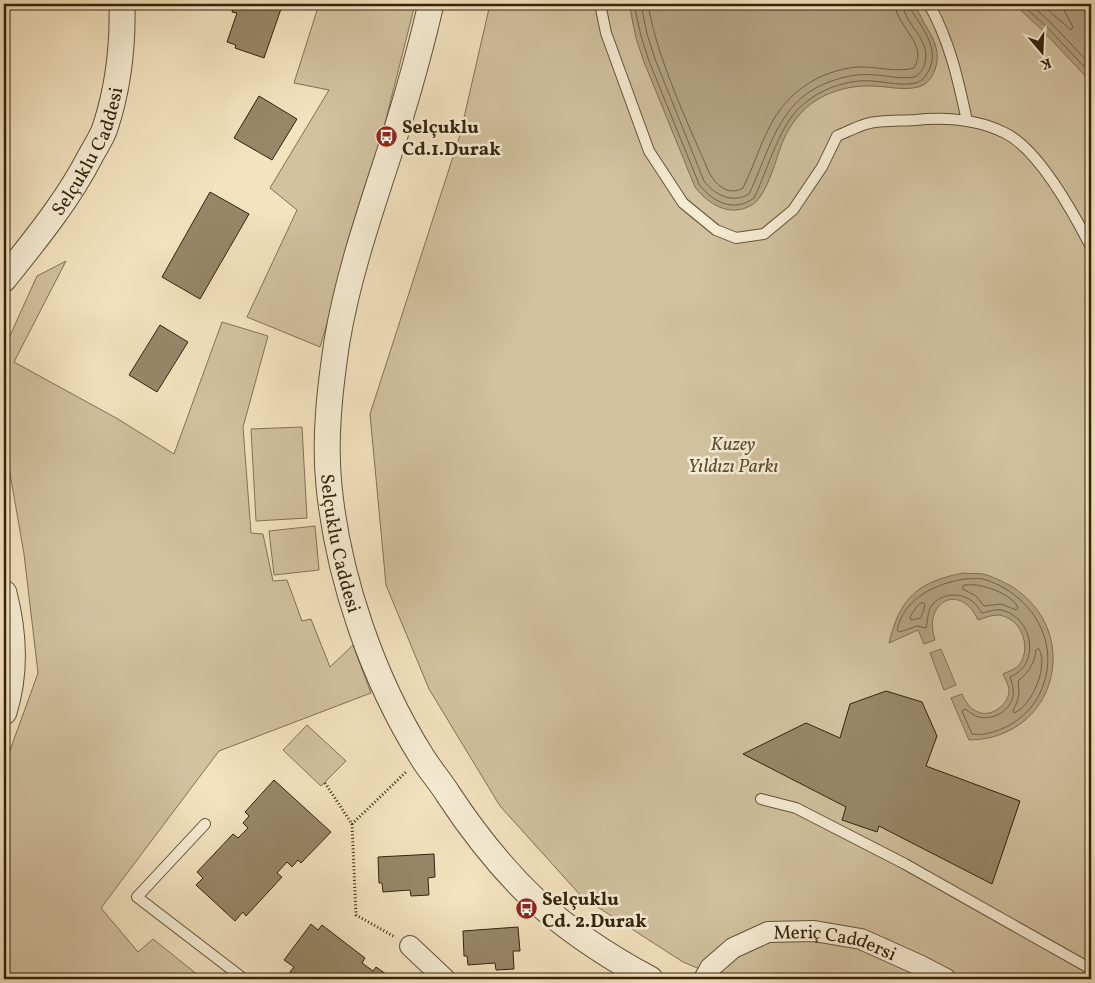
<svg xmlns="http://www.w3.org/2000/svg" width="1095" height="983" viewBox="0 0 1095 983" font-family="Vollkorn,serif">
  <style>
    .green { fill: #d2c2a0; stroke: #827256 }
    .water { fill: #b2a282; stroke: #7f6f52 }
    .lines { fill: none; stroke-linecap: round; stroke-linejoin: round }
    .shore { stroke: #726246; stroke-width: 1 }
    .building { fill: #978769; stroke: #33230b }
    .service-casing { stroke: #635338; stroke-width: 12 }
    .minor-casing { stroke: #635338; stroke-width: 22 }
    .tertiary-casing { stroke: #635338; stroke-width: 27 }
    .path { stroke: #33230b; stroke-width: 3; stroke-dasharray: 1 2.5; stroke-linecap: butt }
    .service { stroke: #f7edd5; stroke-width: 10 }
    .minor { stroke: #f7edd5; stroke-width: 20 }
    .tertiary { stroke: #f7edd5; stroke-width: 25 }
    .labels { text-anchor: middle; stroke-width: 5; stroke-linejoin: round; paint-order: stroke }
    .poi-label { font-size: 19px; font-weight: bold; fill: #33230b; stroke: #f7edd5; text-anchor: start }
    .street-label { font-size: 19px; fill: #33230b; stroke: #f7edd5 }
    .park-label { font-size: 19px; font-style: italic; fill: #5b4b30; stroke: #f7edd5 }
  </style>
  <rect width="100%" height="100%" fill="#f3e3bf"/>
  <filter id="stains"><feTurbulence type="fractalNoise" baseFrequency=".004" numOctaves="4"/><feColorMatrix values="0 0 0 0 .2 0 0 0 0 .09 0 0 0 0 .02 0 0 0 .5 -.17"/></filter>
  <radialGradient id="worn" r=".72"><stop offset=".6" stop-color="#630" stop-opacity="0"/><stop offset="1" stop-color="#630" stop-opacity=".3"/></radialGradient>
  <path class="green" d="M319,4H415L380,143L320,347L247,317L297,210L270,188L329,90L294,83Z
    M490,4H1091V979H723L683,962L582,897L500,806L429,689L386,585L370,414L460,135Z
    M66,261L14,362L118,419L174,454L222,322L268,336L243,427L251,533L263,534L273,581L287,580L302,621L311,619L330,667L353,645L371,693L219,751L101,908L138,952L153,939L203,979H4V767L38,673L24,554L4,439V349L37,276Z
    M302,427L307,518L256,521L251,429Z
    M315,526L319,570L274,575L269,531Z
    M307,725L346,761L321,786L283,750Z"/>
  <path class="water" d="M629,4H912C917,9 921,16 924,23C935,40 943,56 932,76C929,81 924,86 918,87C903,91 887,86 872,86C846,85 818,94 800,114C792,123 785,135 781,146C775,162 766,199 750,206C729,217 708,204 695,187L644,62L636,38Z
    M1014,4H1081L1091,22V82L1041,29Z
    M963,573C970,574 977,573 983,574C992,576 1003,582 1011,586C1084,631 1057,739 969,740L951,698L962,694C965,701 970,709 978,712C991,718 1010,704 1009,689C1008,684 1005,679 1003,674C1009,671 1016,669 1020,664C1032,645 1020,617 998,615C991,615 984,618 978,620C961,582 922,601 935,640L924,644L918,630L889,643C900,597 918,582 963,573Z
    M941,649L956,685L944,690L930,653Z"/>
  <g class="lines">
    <path class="shore" d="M634,4L641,36L649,61L699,184C712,202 734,213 754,198C769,168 779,122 806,102C821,90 839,83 859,81C878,79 897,87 916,83C922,81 926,76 929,70C940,48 921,26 910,8L909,4
      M641,4L647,34L655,59L704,181C715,195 732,204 749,194C769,153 777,104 824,84C840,77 859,73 876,75C888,76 902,79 914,77C920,75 924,68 925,62C931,39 904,25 903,4
      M648,4C657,58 686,119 708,170C714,184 728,197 743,188C753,168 759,147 769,128C786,93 818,71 857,67C876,66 896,73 914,68C929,44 896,27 895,4
      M1021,4L1045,25L1091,74
      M1030,4L1049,21L1091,65
      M1041,4L1071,30L1073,27L1065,12L1064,4
      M964,579C970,579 977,578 983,579C1028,592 1059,637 1044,683C1038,702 1026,716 1008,726C997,731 985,736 972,734L962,711L965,709C970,712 974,716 979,717C996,721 1016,707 1013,689C1013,685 1011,681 1010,677C1016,674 1021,671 1025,665C1037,644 1025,615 1001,610C994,609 988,612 982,613C979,609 976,604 972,601C960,592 942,593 932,605C927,612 928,621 926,628L917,626L900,632L897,630C904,598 935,584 964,579Z
      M965,585C970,585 976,584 981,586C993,588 1014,597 1018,608L1016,610L1001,604L984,606L976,596L963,589V586Z
      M921,603H924L925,605L921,618L911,620L910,617L915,609Z
      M1039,649C1049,666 1032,706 1014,713L1013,710C1019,700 1020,692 1018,681C1028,673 1035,663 1036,650Z"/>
  </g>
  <path class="building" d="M234,4H275L282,6L264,58L235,48L236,45L227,42L237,13L232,12Z
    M259,96L297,119L272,160L234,138Z
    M210,192L249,214L200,299L162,277Z
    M160,325L188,342L157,392L129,375Z
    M886,691L922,702L937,736L926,766L1020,801L992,884L879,826L877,832L842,820L846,807L743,754L806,723L840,738L850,704Z
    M274,780L331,832L301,863L298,860L292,867L287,862L277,873L282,877L246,916L243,912L235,921L196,885L203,878L197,872L233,834L238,838L248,828L243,823L249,816L245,812Z
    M434,854L435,877L428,878L429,895L411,896L410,890L383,892L382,883H379L378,857Z
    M311,924L318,930L322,925L365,958L362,963L373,971L376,967L393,979H300L290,972L294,967L284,960Z
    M518,927L520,951H513L514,969L496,970L495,963L468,965L467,956H464L463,931Z"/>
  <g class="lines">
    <defs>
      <path id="service" d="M600,4L606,33L649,151L683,203L716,230L736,238L764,234L793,210L822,167L837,136C847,132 856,127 866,124C879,120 900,121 915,120C945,117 977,119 1005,133C1038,149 1074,214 1091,247
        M929,4C950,42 958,79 967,121
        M761,799L796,808L905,864L1091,969
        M205,824L137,897L244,979"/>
      <g id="minor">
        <path d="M410,946L445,979"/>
        <path id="s1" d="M704,979L710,968L733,948L768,932L814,931L861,939L919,965L946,979"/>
      </g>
      <g id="tertiary">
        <path id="s2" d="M431,4C421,47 409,90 396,132C374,201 349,270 337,341C330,388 324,438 329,486C338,578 373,679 422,757C430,770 440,781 448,794C473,832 502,869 536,901C572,933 609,957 650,979"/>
        <path id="s3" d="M4,279C36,239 68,200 91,155C96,146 102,137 105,128C118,89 123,45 122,4"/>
        <path d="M4,593C14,632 16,674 4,712"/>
      </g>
    </defs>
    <use href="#service" class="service-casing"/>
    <use href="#minor" class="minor-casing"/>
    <use href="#tertiary" class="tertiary-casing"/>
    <path class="path" d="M325,783L352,824L356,915L395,937
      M352,824L406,772"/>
    <use href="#service" class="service"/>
    <use href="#minor" class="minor"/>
    <use href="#tertiary" class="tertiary"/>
  </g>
  <defs>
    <symbol id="bus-disc" viewBox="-11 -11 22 22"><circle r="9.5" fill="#8f2418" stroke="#f7edd5"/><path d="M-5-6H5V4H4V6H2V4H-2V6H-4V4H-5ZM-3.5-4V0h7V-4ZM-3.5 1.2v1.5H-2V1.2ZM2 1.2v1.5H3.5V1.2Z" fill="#fff"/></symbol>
  </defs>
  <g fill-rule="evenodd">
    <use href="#bus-disc" x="374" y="124" width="25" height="25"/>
    <use href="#bus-disc" x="514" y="896" width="25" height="25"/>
  </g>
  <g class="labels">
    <g class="poi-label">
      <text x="402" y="133">Selçuklu<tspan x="402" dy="22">Cd.1.Durak</tspan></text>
      <text x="542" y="905">Selçuklu<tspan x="542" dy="22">Cd. 2.Durak</tspan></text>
    </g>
    <g class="street-label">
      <text dy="7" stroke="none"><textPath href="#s3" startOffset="154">Selçuklu Caddesi</textPath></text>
      <text dy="7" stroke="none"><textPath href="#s2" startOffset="554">Selçuklu Caddesi</textPath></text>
      <text dy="7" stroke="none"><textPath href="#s1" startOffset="150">Meriç Caddersi</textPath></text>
    </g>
    <g class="park-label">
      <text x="733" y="450">Kuzey<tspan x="733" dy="22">Yıldızı Parkı</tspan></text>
    </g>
  </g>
  <rect width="1095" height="983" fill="none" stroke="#f3e3bf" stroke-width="20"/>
  <rect x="5" y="5" width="1085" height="973" fill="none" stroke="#33230b" stroke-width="2.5"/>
  <rect x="10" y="10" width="1075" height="963" fill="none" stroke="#33230b"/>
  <g transform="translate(1042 52) rotate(161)" stroke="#f7edd5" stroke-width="4" paint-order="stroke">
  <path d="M0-4L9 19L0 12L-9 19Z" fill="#33230b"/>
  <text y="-8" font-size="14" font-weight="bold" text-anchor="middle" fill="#33230b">K</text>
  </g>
  <rect width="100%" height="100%" filter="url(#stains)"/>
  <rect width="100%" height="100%" fill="url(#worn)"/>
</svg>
